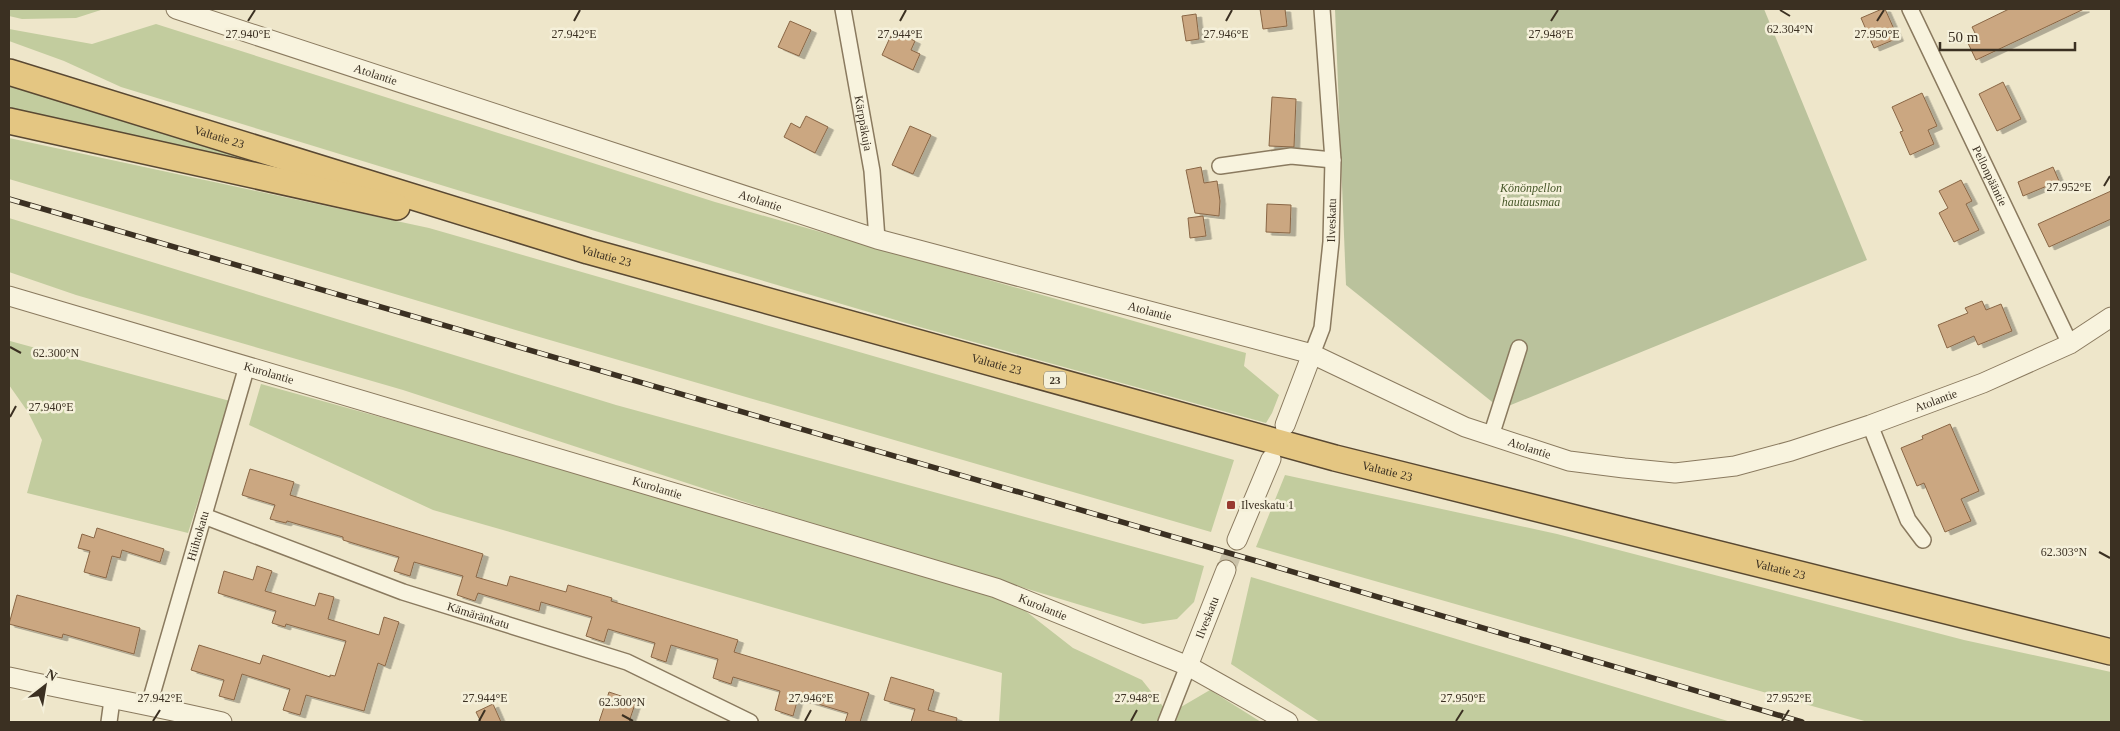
<svg xmlns="http://www.w3.org/2000/svg" width="2120" height="731" viewBox="0 0 2120 731" font-family="'Times New Roman',serif">
  <style>
    .green { fill: #c2cc9e }
    .cemetery { fill: #bac29c }
    .building { fill: #cba781; stroke: #896645; filter: url(#shadow) }
    .lines { fill: none; stroke-linecap: round; stroke-linejoin: round }
    .tertiary-tunnel { stroke: #cac2a8; stroke-width: 19; stroke-dasharray: 19 9; stroke-linecap: butt }
    .minor-casing { stroke: #8a7a5f; stroke-width: 18 }
    .tertiary-casing { stroke: #8a7a5f; stroke-width: 21 }
    .trunk-casing { stroke: #594832; stroke-width: 28 }
    .minor { stroke: #f8f3de; stroke-width: 15 }
    .tertiary { stroke: #f8f3de; stroke-width: 19 }
    .trunk { stroke: #e4c682; stroke-width: 25 }
    .rail-casing { stroke: #3b3022; stroke-width: 5.5 }
    .rail { stroke: #f5f0da; stroke-width: 4; stroke-dasharray: 11; stroke-linecap: butt }
    .ticks { fill: none; stroke: #3b3022; stroke-width: 2 }
    .poi-dot { fill: #983930; stroke: #f5f0da; stroke-width: 2 }
    .labels { text-anchor: middle; stroke-width: 5; stroke-linejoin: round; paint-order: stroke }
    .shield { fill: #f5f0da; stroke: #736a59; stroke-width: 1 }
    .shield-label { font-size: 11px; font-weight: bold; fill: #3b3022 }
    .street-label { font-size: 12px; fill: #3b3022; stroke: #f5f0da }
    .park-label { font-size: 12px; font-style: italic; fill: #475729; stroke: #f5f0da }
    .poi-label { font-size: 12px; fill: #3b3022; stroke: #f5f0da; text-anchor: start }
    .ticks-label { font-size: 12px; text-anchor: middle; fill: #3b3022; stroke: #f5f0da; stroke-width: 5; stroke-linejoin: round; paint-order: stroke }
  </style>
  <defs>
    <filter id="shadow"><feDropShadow dx="5.5" dy="3" stdDeviation="0" flood-color="#0004"/></filter>
  </defs>
  <rect width="100%" height="100%" fill="#eee6ca"/>
  <path class="green" d="M9,9H104L76,18L22,19L9,16Z
    M156,24L715,202L1246,353L1244,366L1279,395L1272,413L1266,423L916,326L467,193L121,87L64,61L9,41V29L92,44Z
    M9,84L313,179L9,110Z
    M9,138L429,228L1234,460L1211,532L536,336L9,179Z
    M9,218L616,405L1204,566L1194,602L1177,619L1143,624L809,523L403,390L76,295L9,272Z
    M10,341L230,401L188,533L27,493L42,440L28,412L9,385Z
    M261,384L996,588L1073,648L1142,680L1169,714L1210,690L1261,722H999L1002,673L433,510L249,425Z
    M1285,475L1557,534L1964,640L2111,672V722H1868L1256,547Z
    M1251,577L1731,722H1320L1231,664Z"/>
  <path class="cemetery" d="M1335,9H1764L1867,260L1501,409L1346,285Z"/>
  <path class="building" d="M1260,9H1285L1287,26L1263,29Z
    M1882,9H1885L1898,38L1874,48L1861,18Z
    M2009,9H2084L1976,60L1967,41L1977,37L1972,27Z
    M1196,14L1199,39L1186,41L1182,16Z
    M790,21L811,30L799,56L778,47Z
    M893,31L915,41L911,50L920,54L913,70L882,55Z
    M2003,82L2021,119L1997,131L1979,94Z
    M1922,93L1937,126L1928,130L1934,144L1910,155L1900,132L1903,131L1892,107Z
    M1272,97L1296,99L1294,147L1269,146Z
    M806,116L828,127L815,153L784,137L791,123L800,128Z
    M910,126L931,135L913,174L892,165Z
    M1201,167L1204,183L1217,181L1220,201L1219,216L1195,213L1186,170Z
    M2053,167L2059,181L2023,196L2018,182Z
    M1961,180L1972,201L1966,204L1979,230L1954,242L1939,213L1948,208L1939,191Z
    M2111,191V219L2049,247L2038,224Z
    M1267,204L1291,205L1290,233L1266,232Z
    M1203,216L1206,236L1190,238L1188,218Z
    M1982,301L1986,310L2001,304L2012,331L1978,345L1974,336L1947,348L1938,325L1968,313L1965,308Z
    M1950,424L1979,491L1961,499L1971,521L1945,532L1924,483L1917,486L1901,448L1923,439L1922,436Z
    M250,469L294,482L290,495L483,554L476,577L507,586L510,576L566,592L568,585L612,598L611,601L738,640L734,652L869,693L860,722H845L848,713L798,698L793,716L775,710L780,691L733,677L731,684L713,678L718,659L671,645L666,662L651,657L655,643L608,629L604,642L586,636L592,617L541,602L539,611L478,593L475,601L457,595L463,576L414,562L410,576L394,571L399,557L343,540V537L287,521L286,523L270,519L275,505L242,495Z
    M97,528L164,549L160,562L122,550L120,558L112,556L106,578L84,572L90,551L78,548L82,534L94,538Z
    M257,566L272,571L265,591L315,606L319,593L334,597L328,619L379,635L384,617L399,622L385,666L378,663L364,711L306,695L300,715L283,710L290,689L242,674L234,700L219,696L224,680L191,670L199,645L260,664L263,655L330,677V675L335,676L346,641L286,624L285,627L272,623L276,611L218,593L224,571L253,580Z
    M17,595L140,628L134,654L63,634L62,638L9,624Z
    M891,677L934,690L928,710L957,718L956,722H911L915,709L884,700Z
    M609,692L636,701L629,722H599Z
    M493,704L501,722H481L476,712Z"/>
  <g class="lines">
    <path class="tertiary-tunnel" d="M1226,570L1237,540"/>
    <defs>
      <g id="minor">
        <path id="s1" d="M843,9L872,171L877,239"/>
        <path id="s2" d="M1910,9L2070,344"/>
        <path d="M1220,166L1291,156L1333,160"/>
        <path id="s3" d="M1312,354L1322,328L1331,242L1333,160L1322,9"/>
        <path d="M1870,425L1908,520L1923,540"/>
        <path d="M1491,436L1519,348"/>
        <path id="s4" d="M204,516L403,592L627,662L750,722"/>
        <path id="s5" d="M149,705L247,366"/>
        <path d="M109,722L112,700"/>
        <path d="M1166,722L1188,666"/>
      </g>
      <g id="tertiary">
        <path id="s6" d="M176,9L877,239L1312,354L1465,427L1569,461L1624,468L1675,473L1735,466L1791,451L1870,425L1983,383L2070,344L2111,317"/>
        <path id="s7" d="M9,296L996,588L1188,666L1288,722"/>
        <path d="M1285,425L1312,354"/>
        <path d="M1237,540L1271,459"/>
        <path id="s8" d="M1188,666L1226,570"/>
        <path d="M9,677C80,693 151,705 222,722"/>
      </g>
      <g id="trunk">
        <path id="s9" d="M9,72L588,251L1335,458L2111,652"/>
        <path d="M9,121L397,207"/>
      </g>
    </defs>
    <use href="#minor" class="minor-casing"/>
    <use href="#tertiary" class="tertiary-casing"/>
    <use href="#trunk" class="trunk-casing"/>
    <use href="#minor" class="minor"/>
    <use href="#tertiary" class="tertiary"/>
    <use href="#trunk" class="trunk"/>
    <defs>
      <path id="rail" d="M9,199L1253,560L1802,722"/>
    </defs>
    <use href="#rail" class="rail-casing"/>
    <use href="#rail" class="rail"/>
  </g>
  <path class="ticks" d="M1780,10L1790,16M248,21L255,10M574,21L580,10M900,21L906,10M1226,21L1232,10M1551,21L1558,10M1877,21L1884,10M2104,186L2110,176M10,347L21,353M10,417L16,406M2099,552L2110,558M622,715L633,721M153,721L160,710M479,721L485,710M805,721L811,710M1131,721L1137,710M1456,721L1463,710M1782,721L1789,710"/>
  <rect class="poi-dot" x="1226" y="500" width="10" height="10" rx="2.5"/>
  <g class="labels">
    <rect class="shield" x="1044" y="371.5" width="22" height="17" rx="4"/>
    <g class="shield-label">
      <text x="1055" y="384">23</text>
    </g>
    <g class="street-label">
      <text dy="4" stroke="none"><textPath href="#s6" startOffset="210">Atolantie</textPath></text>
      <text dy="4" stroke="none"><textPath href="#s1" startOffset="116">Kärppäkuja</textPath></text>
      <text dy="4" stroke="none"><textPath href="#s9" startOffset="220">Valtatie 23</textPath></text>
      <text dy="4" stroke="none"><textPath href="#s2" startOffset="185">Pellonpääntie</textPath></text>
      <text dy="4" stroke="none"><textPath href="#s6" startOffset="615">Atolantie</textPath></text>
      <text dy="4" stroke="none"><textPath href="#s3" startOffset="136">Ilveskatu</textPath></text>
      <text dy="4" stroke="none"><textPath href="#s9" startOffset="625">Valtatie 23</textPath></text>
      <text dy="4" stroke="none"><textPath href="#s6" startOffset="1020">Atolantie</textPath></text>
      <text dy="4" stroke="none"><textPath href="#s9" startOffset="1030">Valtatie 23</textPath></text>
      <text dy="4" stroke="none"><textPath href="#s7" startOffset="271">Kurolantie</textPath></text>
      <text dy="4" stroke="none"><textPath href="#s6" startOffset="1845">Atolantie</textPath></text>
      <text dy="4" stroke="none"><textPath href="#s6" startOffset="1425">Atolantie</textPath></text>
      <text dy="4" stroke="none"><textPath href="#s9" startOffset="1435">Valtatie 23</textPath></text>
      <text dy="4" stroke="none"><textPath href="#s7" startOffset="676">Kurolantie</textPath></text>
      <text dy="4" stroke="none"><textPath href="#s5" startOffset="176">Hiihtokatu</textPath></text>
      <text dy="4" stroke="none"><textPath href="#s9" startOffset="1840">Valtatie 23</textPath></text>
      <text dy="4" stroke="none"><textPath href="#s7" startOffset="1080">Kurolantie</textPath></text>
      <text dy="4" stroke="none"><textPath href="#s4" startOffset="292">Kämäränkatu</textPath></text>
      <text dy="4" stroke="none"><textPath href="#s8" startOffset="52">Ilveskatu</textPath></text>
    </g>
    <g class="park-label">
      <text x="1531" y="192">Könönpellon<tspan x="1531" dy="14">hautausmaa</tspan></text>
    </g>
    <g class="poi-label">
      <text x="1241" y="509">Ilveskatu 1</text>
    </g>
  </g>
  <g class="ticks-label">
    <text x="1790" y="33">62.304°N</text>
    <text x="248" y="38">27.940°E</text>
    <text x="900" y="38">27.944°E</text>
    <text x="1226" y="38">27.946°E</text>
    <text x="1551" y="38">27.948°E</text>
    <text x="574" y="38">27.942°E</text>
    <text x="1877" y="38">27.950°E</text>
    <text x="2069" y="191">27.952°E</text>
    <text x="56" y="357">62.300°N</text>
    <text x="51" y="411">27.940°E</text>
    <text x="2064" y="556">62.303°N</text>
    <text x="160" y="702">27.942°E</text>
    <text x="485" y="702">27.944°E</text>
    <text x="811" y="702">27.946°E</text>
    <text x="1137" y="702">27.948°E</text>
    <text x="1463" y="702">27.950°E</text>
    <text x="1789" y="702">27.952°E</text>
    <text x="622" y="706">62.300°N</text>
  </g>
  <rect width="2120" height="731" fill="none" stroke="#3b3022" stroke-width="20"/>
  <g transform="translate(45 686) rotate(31)" stroke="#f5f0da" stroke-width="4" paint-order="stroke">
  <path d="M0-4L9 19L0 12L-9 19Z" fill="#3b3022"/>
  <text y="-8" font-size="14" font-weight="bold" text-anchor="middle" fill="#3b3022">N</text>
  </g>
  <path d="M1940 42v8h135v-8" fill="none" stroke="#3b3022" stroke-width="2.5"/>
  <text x="1948" y="42" font-size="15" fill="#3b3022" stroke="#f5f0da" stroke-width="4" paint-order="stroke">50 m</text>
</svg>
